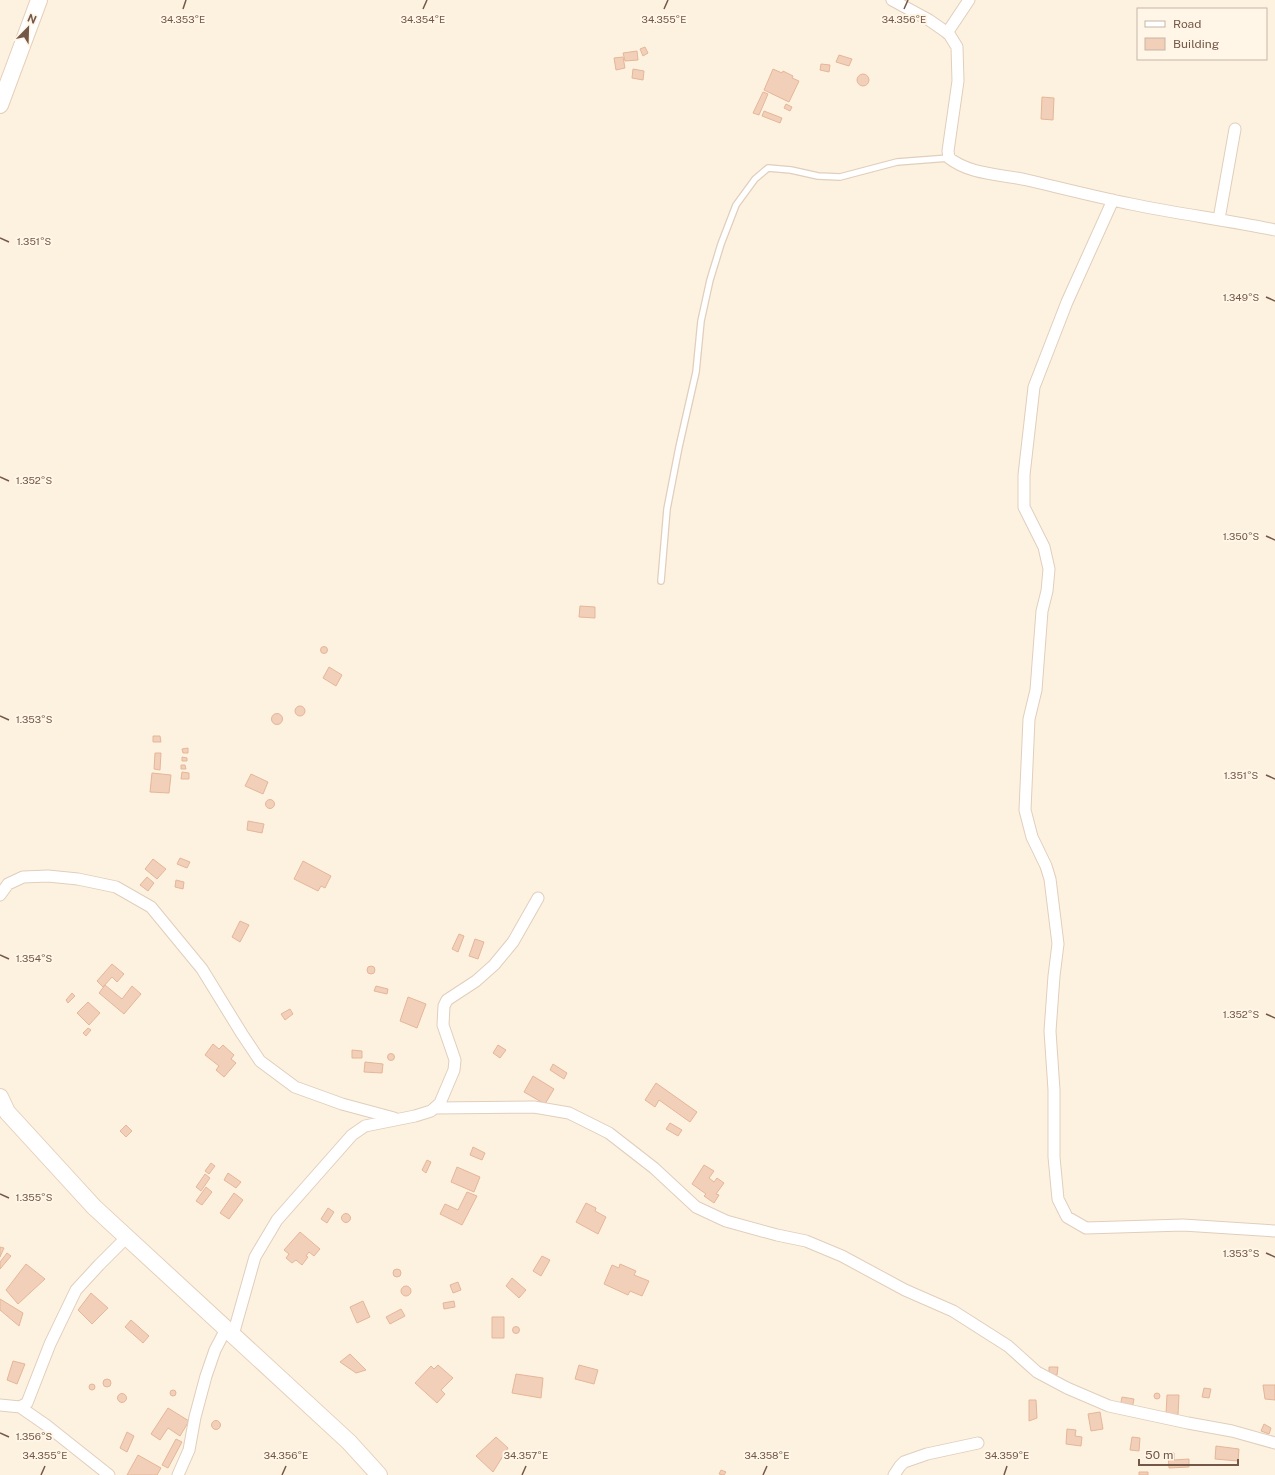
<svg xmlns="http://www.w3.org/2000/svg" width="1275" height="1475" viewBox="0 0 1275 1475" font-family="'Public Sans',sans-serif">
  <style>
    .building { fill: #f2cfb8; stroke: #e5b698 }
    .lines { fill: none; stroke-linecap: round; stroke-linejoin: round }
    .service-casing { stroke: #e1cebc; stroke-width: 8 }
    .minor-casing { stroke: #e1cebc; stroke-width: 13 }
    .secondary-casing { stroke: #e6cfba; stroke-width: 18 }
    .service { stroke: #fff; stroke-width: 5.5 }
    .minor { stroke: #fff; stroke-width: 11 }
    .secondary { stroke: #fff; stroke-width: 16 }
    .ticks { fill: none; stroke: #745747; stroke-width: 1.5 }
    .ticks-label { font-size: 10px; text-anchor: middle; fill: #745747; stroke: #fff6e7; stroke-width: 4; stroke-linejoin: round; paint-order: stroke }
  </style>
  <rect width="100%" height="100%" fill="#fdf2e0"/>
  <path class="building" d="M645,47L648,53L643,56L640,49Z
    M637,51L638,60L625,61L623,53Z
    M839,55L852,59L849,66L836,62Z
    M623,57L625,68L616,70L614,58Z
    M821,64L830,65L829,72L820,70Z
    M633,69L644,71L643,80L632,78Z
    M773,69L782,73L783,71L793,76L792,78L799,81L789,102L764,90Z
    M857 80a6 6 0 1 1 12 0a6 6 0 1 1-12 0Z
    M763,92L768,94L759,115L753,113Z
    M1042,97L1054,98L1053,120L1041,119Z
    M786,104L792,107L790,111L784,108Z
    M764,111L782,118L780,123L762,116Z
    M580,606L595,607V618L579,617Z
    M320.5 650a3.5 3.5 0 1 1 7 0a3.5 3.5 0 1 1-7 0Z
    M329,667L342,675L336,686L323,678Z
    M295 711a5 5 0 1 1 10 0a5 5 0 1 1-10 0Z
    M271.5 719a5.5 5.5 0 1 1 11 0a5.5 5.5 0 1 1-11 0Z
    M153,736H160L161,742H153Z
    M188,748V753H183L182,749Z
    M155,753H161L160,770L154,769Z
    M182,757L187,758V761H182Z
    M181,765H185L186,769H181Z
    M182,772L189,773V779H181Z
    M152,773L171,775L169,793L150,792Z
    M251,774L268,782L263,794L245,786Z
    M265.5 804a4.5 4.5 0 1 1 9 0a4.5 4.5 0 1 1-9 0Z
    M248,821L264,824L262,833L247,830Z
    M180,858L190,862L187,868L177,864Z
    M153,859L166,869L157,879L145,869Z
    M303,861L331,876L325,888L321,886L318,891L294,879Z
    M147,877L154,883L148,891L140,885Z
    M176,880L184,882L183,889L175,887Z
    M240,921L249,925L240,942L232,937Z
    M459,934L464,936L458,952L452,949Z
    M475,939L484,942L478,959L469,956Z
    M112,964L124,974L117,982L112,977L103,987L97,981Z
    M367 970a4 4 0 1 1 8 0a4 4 0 1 1-8 0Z
    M105,985L122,999L132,986L141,994L124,1014L99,993Z
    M376,986L388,989L387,994L374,991Z
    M72,993L75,996L68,1003L66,1000Z
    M408,997L426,1004L417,1028L400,1021Z
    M88,1002L100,1013L89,1025L77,1013Z
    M290,1009L293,1014L285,1020L281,1014Z
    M88,1028L91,1030L86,1036L83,1033Z
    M213,1044L219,1049L223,1045L234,1055L231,1059L236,1063L224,1077L216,1070L219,1066L205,1055Z
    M498,1045L506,1050L500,1058L493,1053Z
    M352,1050L362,1051V1058H352Z
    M387.5 1057a3.5 3.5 0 1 1 7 0a3.5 3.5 0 1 1-7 0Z
    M365,1062L383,1064L382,1073L364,1072Z
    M553,1064L567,1073L564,1079L550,1070Z
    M533,1076L554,1089L545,1104L524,1092Z
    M656,1083L697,1112L690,1122L659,1100L655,1107L645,1100Z
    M670,1123L682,1130L678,1136L666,1129Z
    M126,1125L132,1131L126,1137L120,1131Z
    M473,1147L485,1153L482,1160L470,1155Z
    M427,1160L431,1162L426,1173L422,1170Z
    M211,1163L215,1166L209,1174L205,1171Z
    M704,1165L714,1171L709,1178L714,1182L717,1178L724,1183L716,1194L719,1195L714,1203L704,1196L706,1194L692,1184Z
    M457,1167L480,1177L474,1192L451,1182Z
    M228,1173L241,1182L236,1188L224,1180Z
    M205,1174L210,1178L201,1191L196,1187Z
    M206,1187L212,1192L202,1205L196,1201Z
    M467,1192L477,1196L462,1225L440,1214L445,1204L458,1210Z
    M234,1193L243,1200L229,1219L220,1213Z
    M586,1203L596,1208L595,1211L606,1217L598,1234L576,1222Z
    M328,1208L334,1212L327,1223L321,1219Z
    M341.5 1218a4.5 4.5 0 1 1 9 0a4.5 4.5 0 1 1-9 0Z
    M300,1232L320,1249L314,1256L309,1252L306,1256L308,1257L302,1265L296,1260L292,1263L286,1258L289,1254L284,1250Z
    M0,1247L4,1248L0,1257Z
    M7,1253L11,1256L0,1269V1262Z
    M542,1256L550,1260L541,1276L533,1271Z
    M26,1264L45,1279L18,1304L6,1290Z
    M620,1264L636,1271L634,1275L649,1281L642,1296L630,1291L628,1295L604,1284L612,1265L619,1268Z
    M393 1273a4 4 0 1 1 8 0a4 4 0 1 1-8 0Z
    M512,1278L526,1290L519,1298L506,1286Z
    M458,1282L461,1290L453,1293L450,1285Z
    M401 1291a5 5 0 1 1 10 0a5 5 0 1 1-10 0Z
    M91,1293L108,1308L92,1324L78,1310Z
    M0,1299L23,1313L19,1326L0,1310Z
    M363,1301L370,1317L357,1323L350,1307Z
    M454,1301L455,1307L444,1309L443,1303Z
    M401,1309L405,1316L390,1324L386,1317Z
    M492,1317H504V1338H492Z
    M131,1320L149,1336L143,1343L125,1327Z
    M512.5 1330a3.5 3.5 0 1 1 7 0a3.5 3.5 0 1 1-7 0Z
    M350,1354L366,1370L356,1373L340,1362Z
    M13,1361L25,1364L17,1384L7,1380Z
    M438,1365L453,1378L441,1390L445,1394L437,1403L415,1383L431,1366L434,1369Z
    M579,1365L598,1370L594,1384L575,1379Z
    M1049,1367H1058L1057,1375H1049Z
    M516,1374L543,1378L541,1398L512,1393Z
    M103 1383a4 4 0 1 1 8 0a4 4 0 1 1-8 0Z
    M89 1387a3 3 0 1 1 6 0a3 3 0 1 1-6 0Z
    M1263,1385H1275V1400L1265,1399Z
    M1204,1388L1211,1389L1209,1398L1202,1397Z
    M170 1393a3 3 0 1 1 6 0a3 3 0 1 1-6 0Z
    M1154 1396a3 3 0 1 1 6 0a3 3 0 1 1-6 0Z
    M117.5 1398a4.5 4.5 0 1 1 9 0a4.5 4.5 0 1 1-9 0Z
    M1167,1395H1179L1178,1415L1166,1414Z
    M1122,1397L1134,1399L1132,1409L1120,1407Z
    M1029,1400H1036L1037,1418L1029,1421Z
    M168,1408L189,1421L180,1436L168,1428L160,1440L151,1434Z
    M1100,1412L1103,1429L1091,1431L1088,1414Z
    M211.5 1425a4.5 4.5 0 1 1 9 0a4.5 4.5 0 1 1-9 0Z
    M1264,1424L1271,1428L1269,1434L1261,1431Z
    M1067,1429L1076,1430L1075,1436L1082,1437L1081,1446L1066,1444Z
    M127,1432L134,1436L127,1452L120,1448Z
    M496,1437L508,1448L493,1472L476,1456Z
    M1132,1437L1140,1438L1139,1451L1130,1450Z
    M176,1439L182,1442L168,1468L162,1465Z
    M1216,1446L1239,1449L1238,1461L1215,1459Z
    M1168,1453H1174V1460L1189,1459V1467L1169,1468Z
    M138,1455L161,1468L157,1475H127Z
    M721,1470L726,1472L724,1475L719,1474Z
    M1139,1472H1148V1475H1139Z"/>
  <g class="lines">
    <defs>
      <path id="service" d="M661,581L667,509L679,447L696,372L701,321L710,280L721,244L736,205L755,179L768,168L791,170L818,176L840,177L897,162L949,158"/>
      <path id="minor" d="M892,0L929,20L949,34L957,47L958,81L948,151L949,158C971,175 1000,174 1027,180C1061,188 1096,197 1131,204C1179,214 1227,220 1275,230
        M947,33L969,0
        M1113,200L1067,302L1034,387L1024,475V507L1044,547L1049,569L1047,591L1042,611L1036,690L1029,719L1025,810L1032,837L1046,866L1050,879L1058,944L1054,976L1050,1031L1054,1090V1157L1058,1199L1067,1217L1086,1228L1183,1225L1275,1231
        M1219,219L1235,129
        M0,895L8,884L23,877L48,876L78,879L116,887L151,907L202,969L242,1034L260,1061L295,1087L342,1104L394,1118
        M435,1108L534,1107L569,1113L609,1133L654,1168L696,1207L726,1221L777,1235L806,1241L842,1256L905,1290L953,1311L1008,1346L1037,1372L1067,1388L1109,1406L1188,1423L1232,1431L1275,1443
        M233,1335L255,1257L277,1220L352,1135L365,1126L415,1116L431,1111L440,1103L454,1070L455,1060L443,1025L444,1006L447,1000L476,981L494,965L513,942L538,898
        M0,1405L20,1407L27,1403L50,1344L76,1290L99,1265L127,1237
        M20,1407L46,1425L109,1475
        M178,1475L189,1450L195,1417L206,1376L215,1350L226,1329
        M894,1475L900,1466L904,1462L927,1454L978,1443"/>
      <path id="secondary" d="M0,105L39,0
        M0,1097L7,1112L94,1207L349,1442L379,1475"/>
    </defs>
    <use href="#service" class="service-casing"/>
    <use href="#minor" class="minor-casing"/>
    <use href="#secondary" class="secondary-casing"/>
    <use href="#service" class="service"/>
    <use href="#minor" class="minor"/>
    <use href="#secondary" class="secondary"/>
  </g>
  <path class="ticks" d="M183,9L186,0M423,9L427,0M664,9L668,0M904,9L908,0M0,238L9,242M1266,297L1275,301M0,477L9,481M1266,536L1275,540M0,716L9,720M1266,775L1275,779M0,955L9,959M1266,1014L1275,1018M0,1194L9,1198M1266,1253L1275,1257M0,1433L9,1437M41,1475L45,1466M282,1475L286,1466M522,1475L526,1466M763,1475L767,1466M1004,1475L1007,1466"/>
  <g class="ticks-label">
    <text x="183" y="23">34.353°E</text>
    <text x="423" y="23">34.354°E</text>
    <text x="664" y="23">34.355°E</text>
    <text x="904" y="23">34.356°E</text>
    <text x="34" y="245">1.351°S</text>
    <text x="1241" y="301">1.349°S</text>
    <text x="34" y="484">1.352°S</text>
    <text x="1241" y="540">1.350°S</text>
    <text x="34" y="723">1.353°S</text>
    <text x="1241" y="779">1.351°S</text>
    <text x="34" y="962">1.354°S</text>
    <text x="1241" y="1018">1.352°S</text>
    <text x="34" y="1201">1.355°S</text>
    <text x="1241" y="1257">1.353°S</text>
    <text x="34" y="1440">1.356°S</text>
    <text x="45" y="1459">34.355°E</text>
    <text x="286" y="1459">34.356°E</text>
    <text x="526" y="1459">34.357°E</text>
    <text x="767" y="1459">34.358°E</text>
    <text x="1007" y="1459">34.359°E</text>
  </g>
  <rect x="1137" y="8" width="130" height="52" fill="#fff6e7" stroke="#c7b6a7"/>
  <rect x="1145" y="21" width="20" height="6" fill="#ffffff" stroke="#c7b6a7"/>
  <text x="1173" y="28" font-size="12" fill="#745747">Road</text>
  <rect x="1145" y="38" width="20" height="12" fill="#f2cfb8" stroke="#c7b6a7"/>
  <text x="1173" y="48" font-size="12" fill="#745747">Building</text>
  <g transform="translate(28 28) rotate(23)" stroke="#fff6e7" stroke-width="3" paint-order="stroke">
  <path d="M0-3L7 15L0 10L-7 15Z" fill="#745747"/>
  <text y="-6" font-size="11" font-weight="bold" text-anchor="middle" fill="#745747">N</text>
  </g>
  <path d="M1139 1459v6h99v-6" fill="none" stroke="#745747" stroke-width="2"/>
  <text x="1145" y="1459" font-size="12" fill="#745747" stroke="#fff6e7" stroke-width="3" paint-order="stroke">50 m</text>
</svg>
